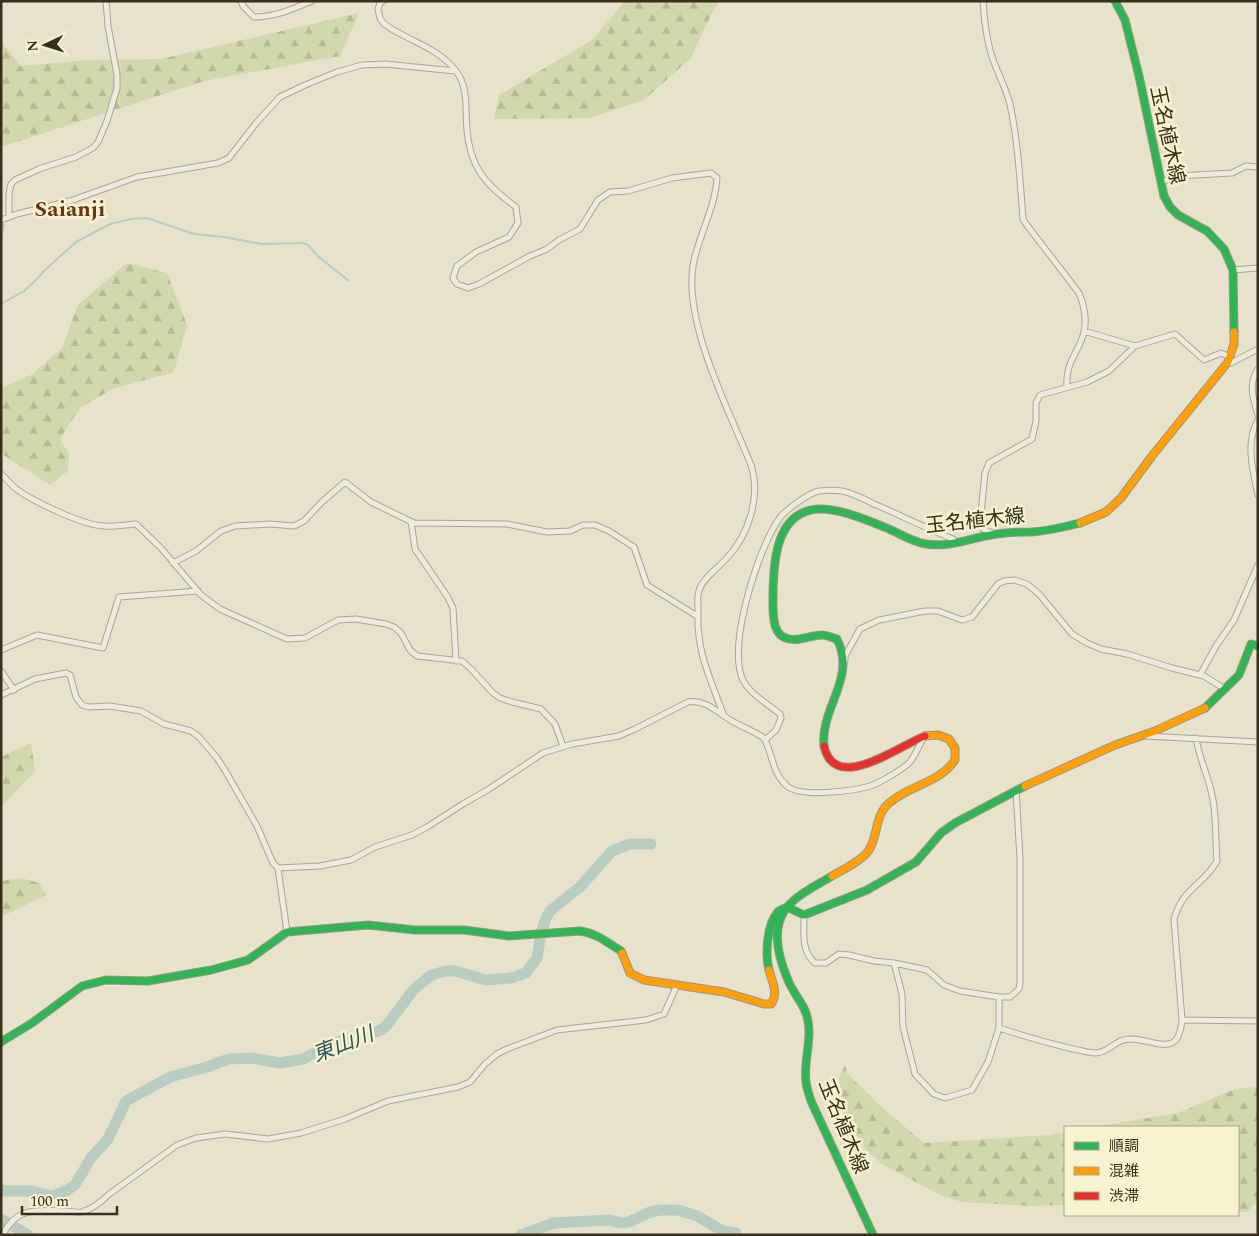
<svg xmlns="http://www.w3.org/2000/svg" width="1259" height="1236" viewBox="0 0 1259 1236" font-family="Spectral,'Noto Sans JP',serif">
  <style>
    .forest { fill: url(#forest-firs) }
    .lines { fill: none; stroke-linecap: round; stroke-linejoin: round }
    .stream { stroke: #b8ccc2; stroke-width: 2 }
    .river { stroke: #b8ccc2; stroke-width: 11 }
    .street-casing { stroke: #aba695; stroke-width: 7 }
    .fast-casing { stroke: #9b9585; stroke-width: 9 }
    .slow-casing { stroke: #9b9585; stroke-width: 9 }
    .jam-casing { stroke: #9b9585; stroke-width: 9 }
    .street { stroke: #eeebde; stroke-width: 5 }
    .fast { stroke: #30b455; stroke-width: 7 }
    .slow { stroke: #ff9f0a; stroke-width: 7 }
    .jam { stroke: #e5322d; stroke-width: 7 }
    .labels { text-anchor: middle; stroke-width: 5; stroke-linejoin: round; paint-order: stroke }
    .street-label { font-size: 20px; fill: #3a2f1d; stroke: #f8f2d1 }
    .water-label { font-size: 21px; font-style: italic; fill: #2b585b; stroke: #f8f2d1 }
    .quarter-label { font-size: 22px; font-weight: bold; fill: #6a3419; stroke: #f8f2d1 }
  </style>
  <defs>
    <pattern id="forest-firs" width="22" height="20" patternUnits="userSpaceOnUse" patternTransform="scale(1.25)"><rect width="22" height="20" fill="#d2d8ad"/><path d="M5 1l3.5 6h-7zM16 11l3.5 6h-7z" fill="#b5ba94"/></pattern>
  </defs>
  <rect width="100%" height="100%" fill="#e6e2cc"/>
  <path class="forest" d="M625,1H720L714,9L690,59L644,100L589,118L494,119L499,95L592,40Z
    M359,13L340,56L204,81L1,147V41L20,66L88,60L161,59Z
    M127,263L167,273L187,325L174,372L112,389L80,408L60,439L69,454L68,471L50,485L2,454L1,388L31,375L62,348L78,305Z
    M31,743L35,771L1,807V757Z
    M21,878L39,883L46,895L1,917V881Z
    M845,1065L847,1073L879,1105L924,1143L1049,1135L1065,1132V1205L1029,1206L962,1202L940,1195L882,1164L866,1150L844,1116L839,1078Z
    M1258,1087V1202L1246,1212H1238V1127H1094L1178,1113L1235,1089Z"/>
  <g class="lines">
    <path class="stream" d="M1,223L4,225L1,237
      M1,304L24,291L34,282L45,270L76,242L110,224L131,219L147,218L194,234L224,237L262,244L303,243L308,245L319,257L349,281"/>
    <path class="river" d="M1,1190L6,1191H32L52,1196L66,1191L75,1185L91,1158L108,1139L126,1101L170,1077L207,1067L229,1059L251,1058L280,1063L303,1059L331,1044L346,1039L365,1036L381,1030L387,1025L414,989L430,976L435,974L446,971H455L486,980L511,978L526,973L537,958L541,933L546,918L550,911L580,887L612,851L630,844H651
      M1,1219L28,1235
      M521,1235L554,1223L610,1220L620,1223L629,1222L650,1212L661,1210H678L697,1216L723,1231L736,1233"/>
    <defs>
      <path id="street" d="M241,1L243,6L254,17C275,17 293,9 312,1
        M383,1L380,3L378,9C379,12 379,17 381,20C385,26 393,30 399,33C419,44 442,52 456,71C469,88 465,109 467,130C470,168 486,185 516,207L518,223L509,237L476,252L457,266L453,278L457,284L468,288L479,284L530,256L547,249L559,240L580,229L598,200L610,192L628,191L672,178L711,173L717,178C715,209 698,236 693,266C684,325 729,410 751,465C761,497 749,535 726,559C718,568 702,579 699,591C697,596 698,604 698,610C696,651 710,678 724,716
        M983,1C984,18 986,34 990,50C995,69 1005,85 1010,104C1018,142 1020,180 1023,219L1026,224L1079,293C1084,304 1087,320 1084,332C1079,353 1065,362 1067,386
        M1161,182L1178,176L1232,173L1246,166L1258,167
        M9,216V194L11,184L15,180L39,169L76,157L93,148L98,142L107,121L117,88V75L108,26L106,1
        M1,220L17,214L70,201L137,177L218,163L229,158L257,122L280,97L305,85L337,72L362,65L385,64L455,71
        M1233,270L1258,268
        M1135,346L1175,334L1204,360L1221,353L1230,357
        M1228,362L1231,363L1258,349
        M1258,369C1248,384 1253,398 1258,415
        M1258,420C1245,442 1253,472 1258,495
        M1,474C6,478 10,484 15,488C32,501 84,526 105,526C115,527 126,525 136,524L161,548L201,595L220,609L287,639L305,638L338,620L356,619L386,624L394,627L401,633L410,650L417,656L462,661L471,669L493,693L500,698L512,702L541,709L555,724L563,746
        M411,522L415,549L447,596L453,608L456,661
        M995,534L983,529L980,524L985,473L989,463L1032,439L1036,421V403L1040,395L1087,382L1109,371L1135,346L1084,331
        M173,563L196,551L221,531L235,526L270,524L294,526L304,521L322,502L345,482L371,502L414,523L507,524L547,532L570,531L583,525H595L609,531L634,547L647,585L697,616
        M1,650L37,635L103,648L119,597L198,591
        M845,660V656L860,629L879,620L925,611H938L962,620L972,617L998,584L1004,581L1014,580L1027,584L1039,594L1072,634L1087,643L1101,649L1127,654L1172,668L1204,676L1225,689
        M1,671L14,690
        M1200,675L1216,646L1234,620L1258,565
        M1,695L35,679L66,673L70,675L76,697L82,705L89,707L110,706L141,711L164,724L191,731L199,737L217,758L226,772L257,826L273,863L278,868L320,866L351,860L375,847L412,835L427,827L463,804L489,789L543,753L572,744L619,736L635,729L688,702C706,699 718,713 732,721C742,727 754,731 764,738C773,755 772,773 787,786C800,798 854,791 870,786C880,783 903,769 910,762C916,754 920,743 925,735
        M1146,736L1258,742
        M765,740L776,730L781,718L780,714C766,702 743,691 740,671C732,633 758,550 779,519C785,510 809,493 819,491C826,490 835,490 842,491C853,493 864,499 874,504C900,515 926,528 953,539L957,543
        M278,868L287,932
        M804,915C804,933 801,951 815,963H826L839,954L849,955L874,961L894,963L927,970L944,985L960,991L999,997H1010L1019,989L1020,983V858L1016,790
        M894,963L902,994L903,1027L915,1074L934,1094L945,1098L972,1090L988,1062L999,1028
        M999,997V1028C1024,1036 1048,1043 1073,1049C1080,1050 1088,1053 1096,1053C1110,1052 1115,1039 1130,1039C1156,1039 1178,1060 1182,1020L1174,919C1183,887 1204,885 1217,861C1215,839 1217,816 1212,795C1208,775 1199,758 1196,738
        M1182,1020L1258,1021
        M3,1235C16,1206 40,1210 67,1211C71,1211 78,1213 82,1212C92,1209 101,1202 108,1195L177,1145L196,1138L225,1134L268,1139L301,1133L345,1119L388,1101L458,1087L470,1082L485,1064L497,1054L507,1049L557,1030L646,1020L664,1014L677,985"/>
      <path id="fast" d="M1115,1L1125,20L1139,76L1164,196L1170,207L1178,215L1207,231L1224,249L1233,270L1234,332
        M1205,708L1239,675L1251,644L1258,646
        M824,746C820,708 857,678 837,639C832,638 828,635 822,635C815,635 807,638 800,639C775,643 773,624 773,605C773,574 772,518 811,510C831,505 865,519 884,527C898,532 911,542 926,544C950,548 973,537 997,534C1008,532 1020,532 1031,532C1047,531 1064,527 1080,523
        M832,876C819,884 804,891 793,901C769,922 777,954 788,980C792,991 802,1002 806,1013C814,1036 803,1060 806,1082C807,1089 809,1095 811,1101L873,1235
        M769,970C765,955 767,925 777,913C779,910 783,909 787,907L804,915L867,890L916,862L941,833L955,823L1025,786
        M1,1042L32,1023L82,986L106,980L148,981L211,970L248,960L287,932L368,925L415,930H464L509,936L580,931C596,933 608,943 621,951L622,953"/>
      <path id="slow" d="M1080,523L1106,512L1121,498L1152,456L1228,362L1234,344V332
        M1025,786L1115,745L1155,731L1205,708
        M832,876C842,870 863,860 869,850C878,836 875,816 888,804C908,785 939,784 955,760V748L949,739L938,735L925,736
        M622,953L630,973L644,980L724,992L764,1004H771C779,993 772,982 769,970"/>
      <path id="jam" d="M824,746C835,795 900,745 925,736"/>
    </defs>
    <use href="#street" class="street-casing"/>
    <use href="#fast" class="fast-casing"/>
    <use href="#slow" class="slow-casing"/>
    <use href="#jam" class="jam-casing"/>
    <use href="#street" class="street"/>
    <use href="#fast" class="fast"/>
    <use href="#slow" class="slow"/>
    <use href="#jam" class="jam"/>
  </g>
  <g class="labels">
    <g class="street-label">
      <text transform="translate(1168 135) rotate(78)" y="7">玉名植木線</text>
      <text transform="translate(975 520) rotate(-6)" y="7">玉名植木線</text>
      <text transform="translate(844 1126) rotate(68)" y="7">玉名植木線</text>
    </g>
    <g class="water-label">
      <text transform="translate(343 1044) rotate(-21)" y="7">東山川</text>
    </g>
    <g class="quarter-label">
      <text x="70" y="216">Saianji</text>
    </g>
  </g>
  <rect width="1259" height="1236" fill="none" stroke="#3a2f1d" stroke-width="5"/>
  <rect x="1064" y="1126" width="175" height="90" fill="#f8f2d1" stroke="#aca489"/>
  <rect x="1074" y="1142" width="25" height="8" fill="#30b455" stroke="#aca489"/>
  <text x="1109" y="1151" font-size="15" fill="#3a2f1d">順調</text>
  <rect x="1074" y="1167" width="25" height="8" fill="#ff9f0a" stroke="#aca489"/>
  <text x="1109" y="1176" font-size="15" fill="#3a2f1d">混雑</text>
  <rect x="1074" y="1192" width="25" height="8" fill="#e5322d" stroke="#aca489"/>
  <text x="1109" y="1201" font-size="15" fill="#3a2f1d">渋滞</text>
  <g transform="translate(45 45) rotate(266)" stroke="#f8f2d1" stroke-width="4" paint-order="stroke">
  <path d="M0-4L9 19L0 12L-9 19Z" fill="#3a2f1d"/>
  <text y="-8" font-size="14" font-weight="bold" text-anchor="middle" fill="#3a2f1d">N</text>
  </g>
  <path d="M22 1206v8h95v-8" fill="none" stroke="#3a2f1d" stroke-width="2.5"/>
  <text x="30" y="1206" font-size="15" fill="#3a2f1d" stroke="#f8f2d1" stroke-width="4" paint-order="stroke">100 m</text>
</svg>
